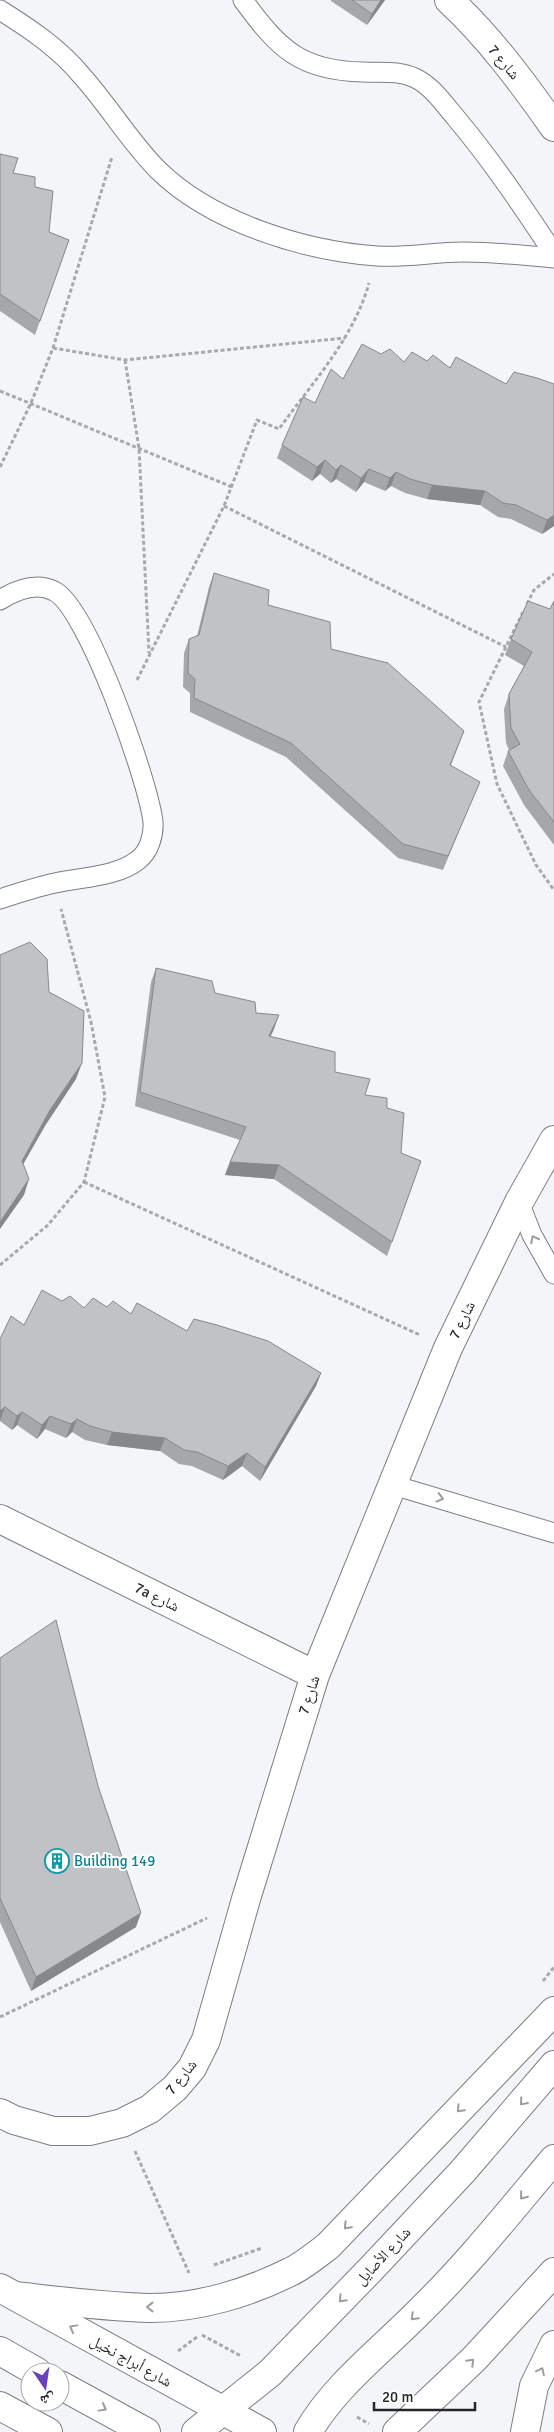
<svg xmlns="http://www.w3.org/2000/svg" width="554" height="2432" viewBox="0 0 554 2432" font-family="Signika,'Noto Naskh Arabic',sans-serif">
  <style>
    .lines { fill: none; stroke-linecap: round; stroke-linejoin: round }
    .service-casing { stroke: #7d7e81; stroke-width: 21 }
    .minor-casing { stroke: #7d7e81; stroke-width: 30 }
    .tertiary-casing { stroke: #7d7e81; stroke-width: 30 }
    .secondary-casing { stroke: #7d7e81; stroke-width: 30 }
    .path { stroke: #a8a9ac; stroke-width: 3; stroke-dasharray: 4 2.5; stroke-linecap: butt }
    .service { stroke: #fff; stroke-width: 19 }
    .minor { stroke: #fff; stroke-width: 28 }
    .tertiary { stroke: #fff; stroke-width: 28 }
    .secondary { stroke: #fff; stroke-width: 28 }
    .wall { fill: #a5a7a9 }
    .shaded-wall { fill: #86888a }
    .building { fill: #c0c2c5; stroke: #86888a }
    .oneway { stroke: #9d9d9e }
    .labels { text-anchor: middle; stroke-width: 4; stroke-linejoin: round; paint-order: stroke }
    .street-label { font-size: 15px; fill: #252627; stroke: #fff }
    .culture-label { font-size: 15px; fill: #0d838f; stroke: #fff; text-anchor: start }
  </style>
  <rect width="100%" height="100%" fill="#f3f5f8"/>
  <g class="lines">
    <defs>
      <path id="service" d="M243,0C278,48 300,71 363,72C381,73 398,70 415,78C432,86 444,104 456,118C492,161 523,207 554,254
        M0,10C29,28 60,49 82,76C109,106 130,142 158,170C211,222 304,251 377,256C406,258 434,252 463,252C494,252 524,255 554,258
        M0,600C16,590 36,582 54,591C87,606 149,783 153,822C154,835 149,852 138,860C117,877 81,877 55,883C36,887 18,893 0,899
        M519,1202L532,1235L554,1274
        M393,1485L554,1533"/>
      <path id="minor" d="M449,0C489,37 523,83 554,127
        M0,1519L315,1675
        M0,2113L14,2120L53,2131H90L122,2123L150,2109L175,2088L192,2068L206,2040L246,1899L315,1675L448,1348L519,1202L554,1140"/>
      <path id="tertiary" d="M0,2288L262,2432
        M0,2406L48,2432"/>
      <path id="secondary" d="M15,2296C60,2301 106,2307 151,2308C198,2308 248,2293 290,2272C303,2266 316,2255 328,2246L554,2011
        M0,2351L37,2372
        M60,2385L146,2432
        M196,2432L270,2373L371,2269L463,2171L554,2065
        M308,2432C334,2386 384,2348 421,2310C469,2263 511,2210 554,2159
        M397,2432L474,2359L554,2272
        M525,2432L534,2386L554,2345"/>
    </defs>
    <use href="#service" class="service-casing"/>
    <use href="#minor" class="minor-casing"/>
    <use href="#tertiary" class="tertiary-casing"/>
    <use href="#secondary" class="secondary-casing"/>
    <path class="path" d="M53,348L125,360L345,338
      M125,360L139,448L149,653
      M0,391L232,487
      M0,467L31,403L53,348L112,157
      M224,506L506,647
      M527,604L534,590L554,574
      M523,612L479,702L497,784L536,865L554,890
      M137,680L224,506L257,420L279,429C312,383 354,338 369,283
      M84,1182L420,1335
      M0,1265L48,1225L84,1182L105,1097L91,1022L61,909
      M543,1981L554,1967
      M0,2017L207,1918
      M135,2151L189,2273
      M214,2265L262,2248
      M202,2335L241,2356
      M178,2351L197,2337
      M357,2417L369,2424"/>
    <use href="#service" class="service"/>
    <use href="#minor" class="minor"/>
    <use href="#tertiary" class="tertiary"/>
    <use href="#secondary" class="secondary"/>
  </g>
  <path class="wall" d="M331,0H385L367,25L331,1Z
    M0,154L13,173L35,187L49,232L69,240L35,335L0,311Z
    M362,344L554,526L542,534L511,519L498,517L480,505L427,499L405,493L391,486L385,491L364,482L356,492L336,479L331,483L320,474L312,481L277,458L282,445L315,403L343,379Z
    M214,573L268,605L331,649L464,731L451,765L474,795L443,870L398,858L286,757L190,712V693L183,687L184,653L189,639L197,636L209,587Z
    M554,601V845L524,805L503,766L508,751L509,750L506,743L504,709L509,694L524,666L505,655L511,639L550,609Z
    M156,968L215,993L256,1013L274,1029L270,1037L335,1072L365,1095L387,1108L401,1153L421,1161L387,1256L274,1179L225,1175L230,1162L240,1140L135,1106L151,982Z
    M62,1301L84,1308L107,1307L131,1314L321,1373L316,1386L260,1481L242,1466L223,1480L192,1466L179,1464L160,1451L107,1445L85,1440L72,1432L66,1438L45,1429L37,1439L17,1425L12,1430L0,1421V1339L24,1325Z
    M0,1658L136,1927L31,1991L0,1922Z"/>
  <path class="shaded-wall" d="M381,0H385L367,25L372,14Z
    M325,460L320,474L312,481L317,467Z
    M341,465L336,479L331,483L336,470Z
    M369,469L364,482L356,492L361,478Z
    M396,472L391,486L385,491L390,478Z
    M432,485L485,491L480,505L427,499Z
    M554,515V526L542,534L547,520Z
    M279,1015L274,1029L264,1050L269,1036Z
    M82,1063L76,1079L45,1126L16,1177L22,1161L50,1110Z
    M230,1162L279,1165L274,1179L225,1175Z
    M29,1179L24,1195L0,1229V1222Z
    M321,1373L316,1386L260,1481L265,1467Z
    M5,1407L0,1421V1411Z
    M22,1412L17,1425L12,1430L17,1416Z
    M50,1416L45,1429L37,1439L42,1425Z
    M77,1419L72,1432L66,1438L71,1424Z
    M112,1432L165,1438L160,1451L107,1445Z
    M247,1453L242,1466L223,1480L228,1466Z
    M141,1913L136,1927L31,1991L36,1977Z"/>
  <path class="building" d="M352,0H381L372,14Z
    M0,154L18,158L13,173L35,177V187L53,191L49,232L69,240L40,321L0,294Z
    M362,344L381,354L390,349L404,362L412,352L427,361L433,355L450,368L456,357L506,384L514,372L537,378L554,384V515L547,520L516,505L503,503L485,491L432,485L410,479L396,472L390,478L369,469L361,478L341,465L336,470L325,460L317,467L282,445L303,397L315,403L331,369L343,379Z
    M214,573L269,590L268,605L330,622L331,649L388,663L464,731L450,765L480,782L448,856L403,844L291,743L194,698L195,679L188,673L189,639L199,635Z
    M528,601L550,609L554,601V822L529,790L508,751L520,744L511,728L509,694L532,652L511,639Z
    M30,942L47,959L49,992L84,1011L82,1063L50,1110L22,1161L29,1179L0,1222V955Z
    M156,968L212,981L215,993L255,1002L256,1013L279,1015L269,1036L335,1052V1072L370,1079L365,1095L387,1098V1108L404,1113L401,1153L421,1161L392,1242L279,1165L230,1162L246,1127L140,1092Z
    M42,1290L62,1301L70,1296L84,1308L93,1298L107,1307L113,1301L131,1314L137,1303L187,1331L194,1319L217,1325L268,1341L321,1373L265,1467L247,1453L228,1466L197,1452L184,1450L165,1438L112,1432L90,1426L77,1419L71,1424L50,1416L42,1425L22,1412L17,1416L5,1407L0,1411V1339L11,1316L24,1325Z
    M56,1620L98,1786L141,1913L36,1977L0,1898V1658Z"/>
  <defs><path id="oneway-chevron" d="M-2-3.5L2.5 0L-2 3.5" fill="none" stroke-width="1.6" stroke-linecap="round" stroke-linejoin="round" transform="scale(1.25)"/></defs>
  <g class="oneway">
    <use href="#oneway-chevron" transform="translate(534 1239) rotate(-117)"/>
    <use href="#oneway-chevron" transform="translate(440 1498) rotate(15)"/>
    <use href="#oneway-chevron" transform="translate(523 2102) rotate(131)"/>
    <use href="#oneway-chevron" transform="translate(460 2109) rotate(134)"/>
    <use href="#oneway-chevron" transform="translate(523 2196) rotate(129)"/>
    <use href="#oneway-chevron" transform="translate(347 2226) rotate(134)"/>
    <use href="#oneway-chevron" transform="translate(342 2299) rotate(134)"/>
    <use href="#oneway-chevron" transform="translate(150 2307) rotate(180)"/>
    <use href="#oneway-chevron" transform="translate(414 2317) rotate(135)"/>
    <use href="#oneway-chevron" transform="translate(73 2328) rotate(-151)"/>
    <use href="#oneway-chevron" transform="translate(471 2362) rotate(-45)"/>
    <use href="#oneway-chevron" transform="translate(541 2371) rotate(-64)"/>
    <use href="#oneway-chevron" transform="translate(103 2408) rotate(29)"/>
  </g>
  <defs>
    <symbol id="building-ring" viewBox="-11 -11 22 22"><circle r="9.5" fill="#fff" stroke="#0f9aa8" stroke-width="1.5"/><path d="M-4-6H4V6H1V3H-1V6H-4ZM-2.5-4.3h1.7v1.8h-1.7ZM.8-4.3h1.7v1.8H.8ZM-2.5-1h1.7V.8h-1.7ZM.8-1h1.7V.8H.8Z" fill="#0f9aa8"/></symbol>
  </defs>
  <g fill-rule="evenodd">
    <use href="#building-ring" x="43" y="1847" width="28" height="28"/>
  </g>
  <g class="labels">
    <g class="street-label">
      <text transform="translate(504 62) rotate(50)" y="5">شارع 7</text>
      <text transform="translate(462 1320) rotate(-64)" y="5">شارع 7</text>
      <text transform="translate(157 1597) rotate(26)" y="5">7a شارع</text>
      <text transform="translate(309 1695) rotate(-72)" y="5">شارع 7</text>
      <text transform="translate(181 2077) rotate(-51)" y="5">شارع 7</text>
      <text transform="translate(383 2256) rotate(-47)" y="5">شارع الأصايل</text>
      <text transform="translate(131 2361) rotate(29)" y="5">شارع أبراج نخيل</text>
    </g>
    <g class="culture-label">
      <text x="74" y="1866">Building 149</text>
    </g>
  </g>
  <g transform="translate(45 2387) rotate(167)"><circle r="24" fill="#ffffff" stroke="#a8a8a9"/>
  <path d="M0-4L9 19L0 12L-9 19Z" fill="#6742bb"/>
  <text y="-8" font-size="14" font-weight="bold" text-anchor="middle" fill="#252627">ش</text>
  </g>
  <path d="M374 2402v8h101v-8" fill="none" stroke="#252627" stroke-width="2.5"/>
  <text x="382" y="2402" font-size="15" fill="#252627" stroke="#ffffff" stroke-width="4" paint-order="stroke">20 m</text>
</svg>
